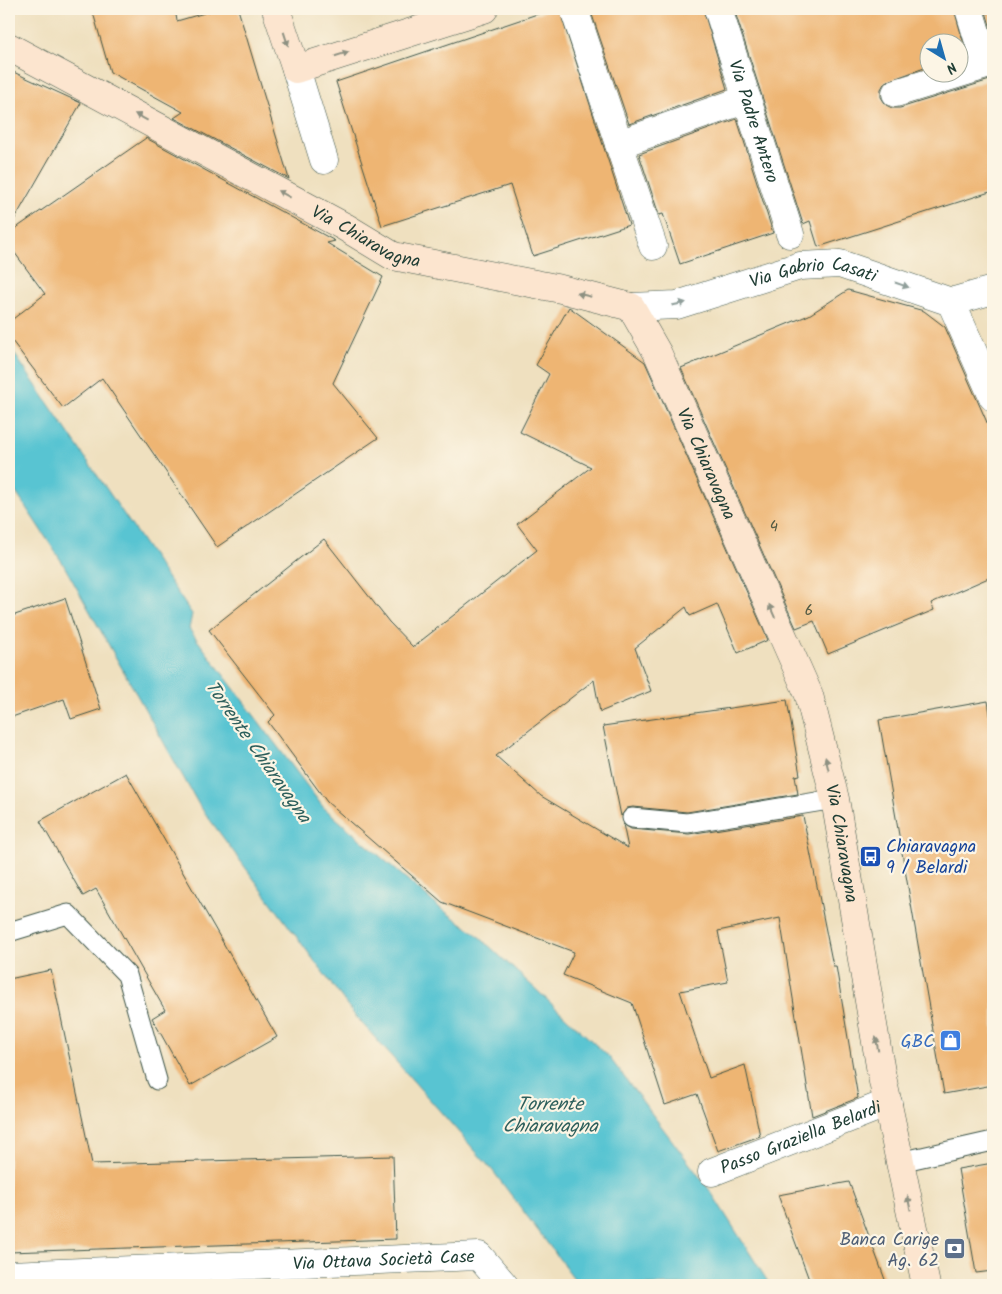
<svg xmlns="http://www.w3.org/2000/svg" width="1002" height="1294" viewBox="0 0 1002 1294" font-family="Kalam,sans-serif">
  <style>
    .water { fill: #58c4d2; stroke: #3c8083 }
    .building { fill: #eeb573 }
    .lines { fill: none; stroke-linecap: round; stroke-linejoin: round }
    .lane-casing { stroke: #3e5549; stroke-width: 21 }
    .street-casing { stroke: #3e5549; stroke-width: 29 }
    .secondary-casing { stroke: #3e5549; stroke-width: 29 }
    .lane { stroke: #fff; stroke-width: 19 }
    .street { stroke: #fff; stroke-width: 28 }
    .secondary { stroke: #fce5cf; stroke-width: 28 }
    .oneway { fill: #8e9182 }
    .oneway2 { fill: #8f9e9a }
    .labels { text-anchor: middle; stroke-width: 4.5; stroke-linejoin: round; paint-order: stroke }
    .number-label { font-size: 15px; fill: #535b44 }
    .street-label { font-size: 18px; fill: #1f3d34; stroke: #fcf5e5 }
    .transit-label { font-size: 18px; fill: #164399; stroke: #fcf5e5; text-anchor: start }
    .shop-label { font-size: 18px; fill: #366cbe; stroke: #fcf5e5; text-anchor: end }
    .service-label { font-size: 18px; fill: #4e5e75; stroke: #fcf5e5; text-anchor: end }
    .water-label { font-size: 19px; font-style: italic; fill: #2d5f5c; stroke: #fcf5e5 }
  </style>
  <rect width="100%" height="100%" fill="#fcf5e5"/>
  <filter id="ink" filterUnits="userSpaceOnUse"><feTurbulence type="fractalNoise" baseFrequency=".02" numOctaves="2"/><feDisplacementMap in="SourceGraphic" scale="10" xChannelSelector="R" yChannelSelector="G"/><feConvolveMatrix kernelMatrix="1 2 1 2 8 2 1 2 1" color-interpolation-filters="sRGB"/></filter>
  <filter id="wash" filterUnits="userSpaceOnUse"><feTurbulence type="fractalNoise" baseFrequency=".0096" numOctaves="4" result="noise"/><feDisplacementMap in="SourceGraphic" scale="20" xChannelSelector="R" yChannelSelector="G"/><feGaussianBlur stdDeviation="1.12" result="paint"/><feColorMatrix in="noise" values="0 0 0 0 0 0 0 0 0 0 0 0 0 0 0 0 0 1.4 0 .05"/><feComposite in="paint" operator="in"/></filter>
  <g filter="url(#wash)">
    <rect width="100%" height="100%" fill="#efe0bf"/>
    <path class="water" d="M9,346L192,614L189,629L323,807L440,908L474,932L609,1057L711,1192L770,1285H579L493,1171L353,1013L199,805L62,562L9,482Z"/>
    <g id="blocks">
      <path class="building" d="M92,9H175L177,21L218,9H238L289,179L174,118L183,112L110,72Z
        M552,9H559L629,225L533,256L510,185L382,226L336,82Z
        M590,9H703L727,89L629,124Z
        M734,9H954L967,55L960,57V42H930V66L885,82L881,89V97L886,105L892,108H900L993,79V191L818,247L810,221L803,224Z
        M985,9H993V35Z
        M9,70L81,103L9,229Z
        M737,119L773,233L680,264L663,214L659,215L639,154Z
        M146,138L335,241L327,243L383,277L333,383L378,438L217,547L102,378L63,408L9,337V322L45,294L9,245V233Z
        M848,290L924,311L945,327L993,436V576L931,603L934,610L828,654L814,621L796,628L681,368L809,315Z
        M569,307L645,362L768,640L738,653L717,604L690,616L686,607L635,648L651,691L600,712L594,680L496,756L541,796L628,848L623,824L631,829L689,834L803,816L833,966H836L858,1098L812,1116L780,918L718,931L728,982L680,991L709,1078L745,1065L760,1136L718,1151L697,1094L665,1105L632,1003L563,975L574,952L442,902L327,802L268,722L275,715L209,630L324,539L389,622L413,647L537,550L517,524L591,467L520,432L549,374L536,365Z
        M65,598L101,709L71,719L64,699L9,718V617Z
        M787,700L800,775L795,776L798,794L687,812L633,807L627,808L621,816L603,726Z
        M988,701L993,733V1085L944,1094L879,720Z
        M126,773L277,1037L190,1086L152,1018L165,1010L96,889L83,896L40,821Z
        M51,970L92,1164L393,1156L396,1239L9,1252V979Z
        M993,1163V1271L976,1273L958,1169Z
        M849,1182L887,1285H811L778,1195Z"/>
    </g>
  </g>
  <g filter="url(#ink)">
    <use href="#blocks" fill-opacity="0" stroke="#3e5549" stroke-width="1"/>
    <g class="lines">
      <defs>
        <path id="lane" d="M632,818L687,823L835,799
          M9,932L68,914L127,975L157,1080
          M900,1162L993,1141"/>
        <g id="street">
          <path d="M574,9L653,246"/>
          <path id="s1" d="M718,9L790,234"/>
          <path d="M969,9L986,65"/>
          <path d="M296,69L324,160"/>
          <path d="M896,93L993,63"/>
          <path d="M619,144L747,99"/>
          <path d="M951,302L993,397"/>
          <path id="s2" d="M631,307L677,305L800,266L840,264L951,302L993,290"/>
          <path id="s3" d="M712,1172L888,1103"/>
          <path id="s4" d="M9,1275L479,1256L504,1285"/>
        </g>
        <g id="secondary">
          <path d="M276,9L296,69L484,9"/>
          <path id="s5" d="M9,47L345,227L393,256L561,289L631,307L658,354L809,695L835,799L881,1072L926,1285"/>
        </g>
      </defs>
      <use href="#lane" class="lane-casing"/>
      <use href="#street" class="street-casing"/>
      <use href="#secondary" class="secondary-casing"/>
      <use href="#lane" class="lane"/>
      <use href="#street" class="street"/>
      <use href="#secondary" class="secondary"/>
    </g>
    <defs><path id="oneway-solid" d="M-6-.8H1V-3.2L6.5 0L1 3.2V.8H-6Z" transform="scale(1.25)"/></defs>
    <g class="oneway">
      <use href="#oneway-solid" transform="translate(286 39) rotate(72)"/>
      <use href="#oneway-solid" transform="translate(342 54) rotate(-18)"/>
      <use href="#oneway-solid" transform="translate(141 117) rotate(-152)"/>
      <use href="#oneway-solid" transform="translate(284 194) rotate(-152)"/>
      <use href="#oneway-solid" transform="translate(584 295) rotate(-166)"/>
      <use href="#oneway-solid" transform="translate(772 611) rotate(-114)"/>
      <use href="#oneway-solid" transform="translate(827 764) rotate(-104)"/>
      <use href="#oneway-solid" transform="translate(877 1044) rotate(-100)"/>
      <use href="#oneway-solid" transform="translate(909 1203) rotate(-102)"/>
    </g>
    <g class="oneway2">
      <use href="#oneway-solid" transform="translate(902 285) rotate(19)"/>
      <use href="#oneway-solid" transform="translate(679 304) rotate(-12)"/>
    </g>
  </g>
  <defs>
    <symbol id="bus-square" viewBox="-11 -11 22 22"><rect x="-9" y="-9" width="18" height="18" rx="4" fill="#1a4fb4" stroke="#fcf5e5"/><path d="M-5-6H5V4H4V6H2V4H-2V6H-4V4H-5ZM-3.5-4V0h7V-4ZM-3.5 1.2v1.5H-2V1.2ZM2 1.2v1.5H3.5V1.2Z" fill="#fff"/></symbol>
    <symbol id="shop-square" viewBox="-11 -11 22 22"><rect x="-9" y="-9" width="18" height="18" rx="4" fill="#3f7fe0" stroke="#fcf5e5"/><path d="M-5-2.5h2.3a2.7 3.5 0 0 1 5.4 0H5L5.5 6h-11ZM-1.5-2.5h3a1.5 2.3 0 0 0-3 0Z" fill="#fff"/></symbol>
    <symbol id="bank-square" viewBox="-11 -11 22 22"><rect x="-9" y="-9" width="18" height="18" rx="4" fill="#5c6f8a" stroke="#fcf5e5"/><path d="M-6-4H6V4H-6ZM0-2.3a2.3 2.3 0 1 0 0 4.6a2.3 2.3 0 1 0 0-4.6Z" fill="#fff"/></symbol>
  </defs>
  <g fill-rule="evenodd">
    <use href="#bus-square" x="858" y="844" width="25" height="25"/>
    <use href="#shop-square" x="938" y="1028" width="25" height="25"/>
    <use href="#bank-square" x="942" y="1236" width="25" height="25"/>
  </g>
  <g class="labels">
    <g class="number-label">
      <text x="774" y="531">4</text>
      <text x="809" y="615">6</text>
    </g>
    <g class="street-label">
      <text dy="6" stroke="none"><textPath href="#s1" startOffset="118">Via Padre Antero</textPath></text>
      <text dy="6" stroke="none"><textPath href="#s5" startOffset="405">Via Chiaravagna</textPath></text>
      <text dy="6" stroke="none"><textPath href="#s2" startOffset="188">Via Gabrio Casati</textPath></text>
      <text dy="6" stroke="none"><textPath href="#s5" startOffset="855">Via Chiaravagna</textPath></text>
      <text dy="6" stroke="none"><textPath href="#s5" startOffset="1260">Via Chiaravagna</textPath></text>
      <text dy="6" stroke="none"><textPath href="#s3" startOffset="95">Passo Graziella Belardi</textPath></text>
      <text dy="6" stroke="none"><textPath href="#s4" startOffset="375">Via Ottava Società Case</textPath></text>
    </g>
    <g class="transit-label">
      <text x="886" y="852">Chiaravagna<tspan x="886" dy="21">9 / Belardi</tspan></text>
    </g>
    <g class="shop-label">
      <text x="934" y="1047">GBC</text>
    </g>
    <g class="service-label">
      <text x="939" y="1245">Banca Carige<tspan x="939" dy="21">Ag. 62</tspan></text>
    </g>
    <g class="water-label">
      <text transform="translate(259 751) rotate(55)" y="7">Torrente Chiaravagna</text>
      <text x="550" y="1110">Torrente<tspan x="550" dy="22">Chiaravagna</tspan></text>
    </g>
  </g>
  <rect width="1002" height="1294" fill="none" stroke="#fcf5e5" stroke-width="30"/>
  <g transform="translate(944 58) rotate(143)"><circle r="24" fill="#fcf5e5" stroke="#a4ab9e"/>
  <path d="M0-4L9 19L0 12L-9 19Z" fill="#1f6fb2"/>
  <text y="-8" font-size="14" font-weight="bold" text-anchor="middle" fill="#1f3d34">N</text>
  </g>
</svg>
